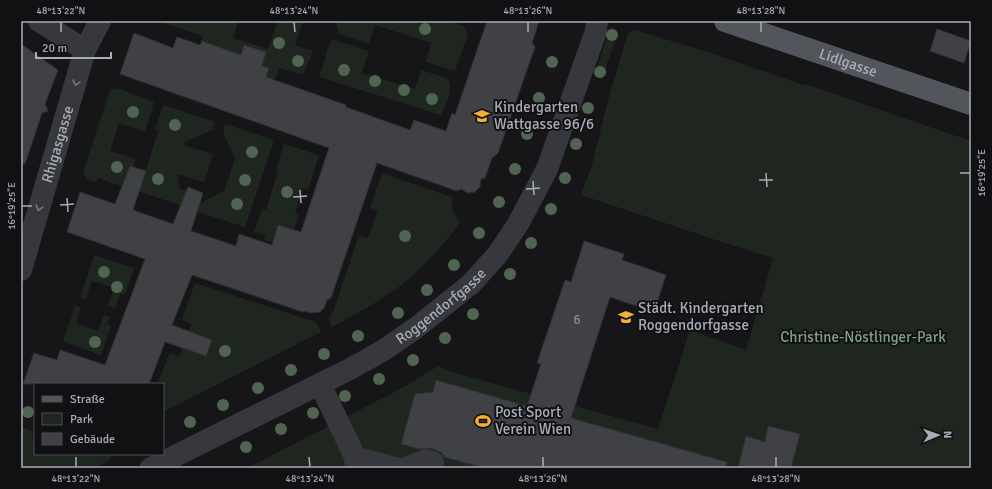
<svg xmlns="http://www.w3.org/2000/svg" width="992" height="489" viewBox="0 0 992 489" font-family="Signika,sans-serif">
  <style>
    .green { fill: #1e261f }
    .building { fill: #404145; stroke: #303034 }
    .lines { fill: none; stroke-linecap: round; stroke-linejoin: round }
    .minor { stroke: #37383d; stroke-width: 22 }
    .major { stroke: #53555c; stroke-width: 22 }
    .tree { fill: #506452 }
    .oneway { stroke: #757881 }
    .ticks { fill: none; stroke: #a8adb8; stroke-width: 1.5 }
    .labels { text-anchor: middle; stroke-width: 4; stroke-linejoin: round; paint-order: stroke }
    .number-label { font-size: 13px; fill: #8e929b }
    .street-label { font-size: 15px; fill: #a8adb8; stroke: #111113 }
    .poi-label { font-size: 15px; fill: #a8adb8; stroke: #111113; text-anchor: start }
    .park-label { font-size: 15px; fill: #7fa381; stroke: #111113 }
    .neatline { fill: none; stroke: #a8adb8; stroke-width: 1.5 }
    .ticks-label { font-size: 10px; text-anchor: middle; fill: #a8adb8 }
  </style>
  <rect width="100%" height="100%" fill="#161618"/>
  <path class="green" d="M158,21H238L233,38L268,49L278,21H303L295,45L313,51L303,75L280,68L274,80L266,77L269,68L201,41L203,36Z
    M337,21H449L464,26L468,34L455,71L426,62L431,43L375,25L369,44L339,34L336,24Z
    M611,27L616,29L617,35L602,79L594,76Z
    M635,30L711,53L804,85H808L971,141V468H247L402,388L438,366L452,372L658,429L690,330L746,350L773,258L722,242L581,195L592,165L608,100L628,33L631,31Z
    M331,39L369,51L362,73L415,89L421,70L447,78C455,88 445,105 441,115L319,77Z
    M117,88L154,102L145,132L119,123L110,151L136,159L126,188L98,178L96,182L87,179L83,172L110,90Z
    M163,105L215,122L212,130L185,142L184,145L213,154L204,182L177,174L180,189L194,193L189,208L134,190L141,169L146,170L158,131L155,130Z
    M225,124L274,140L245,227L194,211L196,205L224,191L235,159L223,132Z
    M284,144L319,155L308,190L302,188L295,213L299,215L288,248L264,240L266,235L254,232L262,209L266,210L278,171L276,170Z
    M382,173L452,197C451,207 453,216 461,222C443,245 424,267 400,286C379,302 356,314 332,327C329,321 327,316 333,312L359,235L368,238L378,210L370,208Z
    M94,255L134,268L125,295L120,294L115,308L108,306L114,288L92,281L86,299L80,298Z
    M195,283L316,322L321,332L163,412V384H157L170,353L179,356L192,324L182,320Z
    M75,306L81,308L76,323L98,331L104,315L110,317L107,324L111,326L101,355L63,341Z
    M21,427L33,431C33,439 35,446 35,454H113L108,461L94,468H21Z"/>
  <path class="building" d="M487,21H539L532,43L535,47L498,153L492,158L485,178L481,179L480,187L475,192L467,193L462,189L457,191L377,163L331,298L327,300L324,308L320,312L310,313L305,311L303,312L192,275L172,325L212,340L206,356L165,342L149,384H23L34,353L57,360L60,350L105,365L145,259L67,232L80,192L115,204L130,166L146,171L133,210L173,224L188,187L203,193L191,231L236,246L239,234L272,245L278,225L301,232L329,148L120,74L134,33L173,48L177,37L200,45L202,41L241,55L244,45L266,52L262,66L269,68L266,77L346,105V107L410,130L414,120L446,131L452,113L455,115Z
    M937,29L971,41L964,63L930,51Z
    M21,44L58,70L45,104L48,111L42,113L25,164L21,163Z
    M584,241L624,254L622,260L666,275L654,312L610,297L571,418L727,462L726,468H484L444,457L442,453L436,450L429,448L419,449L401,444L415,394L433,392L436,380L527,406L541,364L537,363L565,280L571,282Z
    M768,426L800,434L791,468H738L746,436L765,442Z"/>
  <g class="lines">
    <g class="minor">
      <path d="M39,21L85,50"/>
      <path id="s1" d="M21,270L85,50L100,21"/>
      <path d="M320,384L355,457L356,468"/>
      <path d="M355,457L396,468"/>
      <path id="s2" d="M151,468L350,369L384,350L417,327L471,284L498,254L518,224L547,169L596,31L597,21"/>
      <path d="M406,468L426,460L433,462"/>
    </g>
    <path class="major" id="s3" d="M725,21L971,104"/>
  </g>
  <g class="tree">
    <circle cx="425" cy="29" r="6"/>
    <circle cx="612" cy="35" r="6"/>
    <circle cx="279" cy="43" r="6"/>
    <circle cx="298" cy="61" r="6"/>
    <circle cx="552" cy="62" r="6"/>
    <circle cx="344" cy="70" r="6"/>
    <circle cx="600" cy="72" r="6"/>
    <circle cx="375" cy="81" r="6"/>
    <circle cx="404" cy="90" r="6"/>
    <circle cx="539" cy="98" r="6"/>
    <circle cx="432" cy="99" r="6"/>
    <circle cx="588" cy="108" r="6"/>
    <circle cx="133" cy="112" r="6"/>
    <circle cx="175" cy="125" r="6"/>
    <circle cx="527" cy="134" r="6"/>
    <circle cx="576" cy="144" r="6"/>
    <circle cx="252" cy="152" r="6"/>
    <circle cx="117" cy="167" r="6"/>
    <circle cx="515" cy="169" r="6"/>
    <circle cx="565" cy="178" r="6"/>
    <circle cx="158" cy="179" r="6"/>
    <circle cx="245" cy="180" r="6"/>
    <circle cx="287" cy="192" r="6"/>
    <circle cx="499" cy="202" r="6"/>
    <circle cx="237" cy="204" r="6"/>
    <circle cx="551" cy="209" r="6"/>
    <circle cx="479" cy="233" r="6"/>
    <circle cx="405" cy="236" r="6"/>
    <circle cx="531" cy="243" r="6"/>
    <circle cx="454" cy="265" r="6"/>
    <circle cx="104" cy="272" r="6"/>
    <circle cx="510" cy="274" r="6"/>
    <circle cx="117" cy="287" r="6"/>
    <circle cx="427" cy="290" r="6"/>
    <circle cx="398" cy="313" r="6"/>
    <circle cx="473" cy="314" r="6"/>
    <circle cx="358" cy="336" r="6"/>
    <circle cx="445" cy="338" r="6"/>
    <circle cx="95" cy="342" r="6"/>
    <circle cx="225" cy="351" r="6"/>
    <circle cx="324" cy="354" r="6"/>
    <circle cx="413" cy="360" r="6"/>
    <circle cx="291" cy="370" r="6"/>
    <circle cx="379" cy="379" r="6"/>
    <circle cx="258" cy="388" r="6"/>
    <circle cx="345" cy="396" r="6"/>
    <circle cx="223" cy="405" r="6"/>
    <circle cx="28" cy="412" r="6"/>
    <circle cx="313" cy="413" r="6"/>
    <circle cx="190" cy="422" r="6"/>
    <circle cx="281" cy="429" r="6"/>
    <circle cx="246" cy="447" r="6"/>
  </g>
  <defs><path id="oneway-chevron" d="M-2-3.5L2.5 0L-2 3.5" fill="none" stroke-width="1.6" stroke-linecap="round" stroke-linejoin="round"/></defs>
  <g class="oneway">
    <use href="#oneway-chevron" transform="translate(76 83) rotate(106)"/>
    <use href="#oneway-chevron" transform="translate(39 208) rotate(106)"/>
  </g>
  <path class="ticks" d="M61,22V32M294,22L295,32M528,22V32M761,22V32M766,173L767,187M960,173H970M759,180H773M533,181L534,195M526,189L540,188M300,190L301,203M293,197L307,196M67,198L68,212M60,205L74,204M22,206H32M76,457V467M309,457L310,467M543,457V467M776,457V467"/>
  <defs>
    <symbol id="school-bare" viewBox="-9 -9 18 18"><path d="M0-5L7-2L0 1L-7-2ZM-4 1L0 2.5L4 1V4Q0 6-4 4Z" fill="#f2b134" stroke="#111113" stroke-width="2.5" paint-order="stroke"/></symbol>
    <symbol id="stadium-bare" viewBox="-9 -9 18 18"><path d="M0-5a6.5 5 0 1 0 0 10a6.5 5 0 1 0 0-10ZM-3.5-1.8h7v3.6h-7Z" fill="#f2b134" stroke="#111113" stroke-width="2.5" paint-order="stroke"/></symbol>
  </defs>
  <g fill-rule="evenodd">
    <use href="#school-bare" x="471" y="105" width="22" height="22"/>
    <use href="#school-bare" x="615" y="306" width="22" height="22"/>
    <use href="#stadium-bare" x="472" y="410" width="22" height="22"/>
  </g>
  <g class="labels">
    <g class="number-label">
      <text x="577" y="324">6</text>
    </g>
    <g class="street-label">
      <text dy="5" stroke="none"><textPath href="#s3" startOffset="130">Lidlgasse</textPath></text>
      <text dy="5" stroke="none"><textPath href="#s1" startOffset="131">Rhigasgasse</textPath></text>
      <text dy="5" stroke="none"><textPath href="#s2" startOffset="333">Roggendorfgasse</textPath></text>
    </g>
    <g class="poi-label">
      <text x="494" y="112">Kindergarten<tspan x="494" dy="17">Wattgasse 96/6</tspan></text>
      <text x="638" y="313">Städt. Kindergarten<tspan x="638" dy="17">Roggendorfgasse</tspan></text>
      <text x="495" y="417">Post Sport<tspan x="495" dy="17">Verein Wien</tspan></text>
    </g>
    <g class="park-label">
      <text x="863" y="342">Christine-Nöstlinger-Park</text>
    </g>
  </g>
  <rect width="992" height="489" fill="none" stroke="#111113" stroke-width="44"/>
  <rect x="34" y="383" width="130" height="72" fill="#111113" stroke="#4d4f55"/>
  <rect x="42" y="396" width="20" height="6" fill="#53555c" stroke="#4d4f55"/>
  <text x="70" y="403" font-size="12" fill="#a8adb8">Straße</text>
  <rect x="42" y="413" width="20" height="12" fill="#1e261f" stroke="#4d4f55"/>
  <text x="70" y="423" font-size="12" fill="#a8adb8">Park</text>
  <rect x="42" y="433" width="20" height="12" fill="#404145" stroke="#4d4f55"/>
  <text x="70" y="443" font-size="12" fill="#a8adb8">Gebäude</text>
  <g transform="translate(938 435) rotate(88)" stroke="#111113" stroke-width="3" paint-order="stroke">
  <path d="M0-3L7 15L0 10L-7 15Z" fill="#a8adb8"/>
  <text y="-6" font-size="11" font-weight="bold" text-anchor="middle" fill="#a8adb8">N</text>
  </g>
  <path d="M36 52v6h75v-6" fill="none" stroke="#a8adb8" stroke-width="2"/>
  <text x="42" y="52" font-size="12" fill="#a8adb8" stroke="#111113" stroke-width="3" paint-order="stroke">20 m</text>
  <rect x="22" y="22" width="948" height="445" class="neatline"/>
  <g class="ticks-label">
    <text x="61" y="14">48°13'22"N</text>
    <text x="294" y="14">48°13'24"N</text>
    <text x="528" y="14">48°13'26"N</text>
    <text x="761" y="14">48°13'28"N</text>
    <text transform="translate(981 173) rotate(-90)" y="4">16°19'25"E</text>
    <text transform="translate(11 206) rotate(-90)" y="4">16°19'25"E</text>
    <text x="76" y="482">48°13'22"N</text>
    <text x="310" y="482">48°13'24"N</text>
    <text x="543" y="482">48°13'26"N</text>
    <text x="776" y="482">48°13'28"N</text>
  </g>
</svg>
